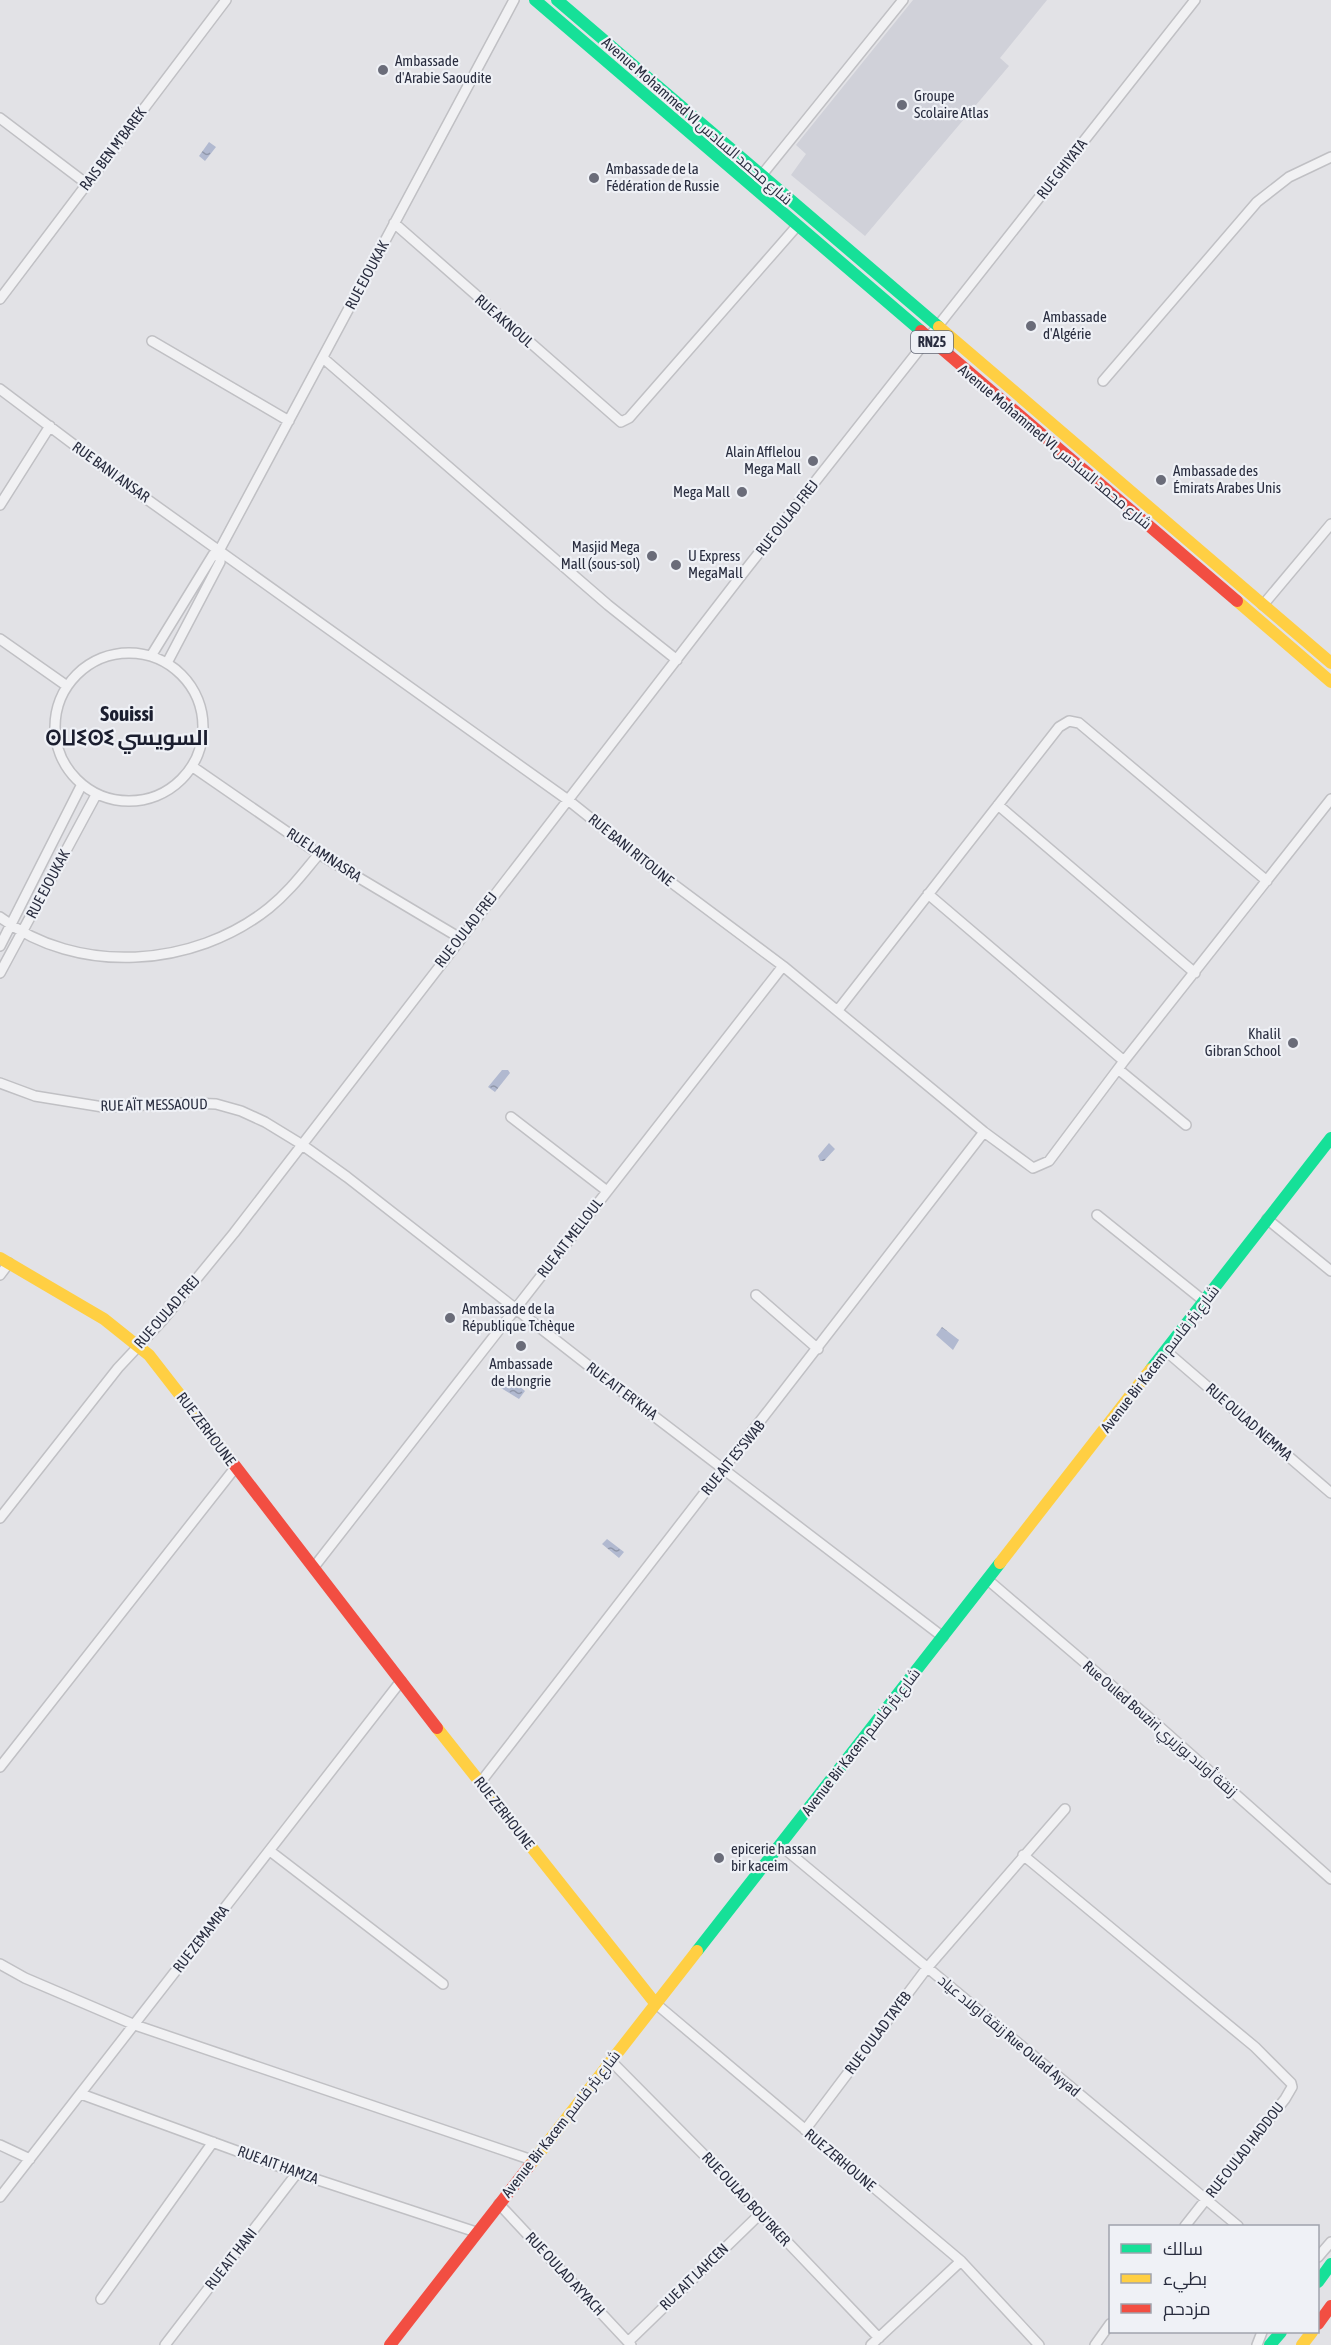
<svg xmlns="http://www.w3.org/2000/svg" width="1331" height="2345" viewBox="0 0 1331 2345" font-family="'Asap Condensed',Cairo,'Noto Sans Tifinagh',sans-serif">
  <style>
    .built { fill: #d0d1d9 }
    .water { fill: url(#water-ripples) }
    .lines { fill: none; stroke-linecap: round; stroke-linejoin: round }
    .street-casing { stroke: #c0c0c4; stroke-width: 12 }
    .street { stroke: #f1f1f3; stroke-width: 9 }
    .fast { stroke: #16e098; stroke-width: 12 }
    .slow { stroke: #ffcf43; stroke-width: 12 }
    .jam { stroke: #f24e42; stroke-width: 12 }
    .poi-dot { fill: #6a6c79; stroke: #eff1f6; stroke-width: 2 }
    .labels { text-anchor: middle; stroke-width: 4.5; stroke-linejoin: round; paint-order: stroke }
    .shield { fill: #eff1f6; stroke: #646876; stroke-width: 1.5 }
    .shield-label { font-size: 14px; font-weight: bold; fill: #292d3f }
    .poi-label { font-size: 15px; fill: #292d3f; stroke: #eff1f6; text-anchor: start }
    .street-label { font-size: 15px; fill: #292d3f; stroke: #eff1f6 }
    .district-label { font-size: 21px; font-weight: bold; fill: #1b1e2f; stroke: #eff1f6 }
  </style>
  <defs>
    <pattern id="water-ripples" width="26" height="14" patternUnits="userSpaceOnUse" patternTransform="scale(1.5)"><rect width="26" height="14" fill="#b1b9d0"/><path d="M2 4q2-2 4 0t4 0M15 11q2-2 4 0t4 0" fill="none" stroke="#9097aa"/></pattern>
  </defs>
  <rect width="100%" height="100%" fill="#e2e2e6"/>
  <path class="built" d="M913,0H1047L1000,58L1009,66L865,236L791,175L806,154L796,145Z"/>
  <path class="water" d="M209,142L216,147L205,161L199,156Z
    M502,1070H508L510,1073L495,1092L488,1087Z
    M829,1143L835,1149L824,1161H820L818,1156Z
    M942,1327L959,1340L953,1350L936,1335Z
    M509,1378L525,1391L519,1399L501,1388Z
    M607,1539L624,1552L619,1558L602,1544Z"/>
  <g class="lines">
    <defs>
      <path id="street" d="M0,118L87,184
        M761,176L903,0
        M394,223L621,422L629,418L797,226
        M0,299L226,0
        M152,341L289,421
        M323,358L608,605L677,660
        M1103,381L1257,202L1289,177L1331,157
        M0,389L134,490L568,800L672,883L783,966L984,1132L1033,1168L1049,1161L1124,1061L1331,799
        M0,505L50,426
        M1263,605L1331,524
        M0,639L67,686
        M55 727a74 74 0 1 1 148 0a74 74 0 1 1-148 0Z
        M151,656L213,555L220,549L514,0
        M167,663L220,562V549
        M193,767L319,854L460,938
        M998,805L1195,973
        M928,894L1124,1061
        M0,917C77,976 194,968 269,908C289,892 303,873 319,854
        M0,946L81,786
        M0,973L96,795
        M838,1010L1059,727L1069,721L1079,723L1267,881
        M1118,1069L1186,1125
        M0,1083L35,1096L103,1107L190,1103L216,1104L241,1111L265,1122L301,1144L347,1177L612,1384L943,1637
        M511,1117L607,1191
        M1097,1215L1204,1301
        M1267,1219L1331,1271
        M0,1275L9,1263
        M756,1295L818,1349
        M1166,1351L1331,1493
        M0,1518L118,1368L162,1321L234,1233L747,568L1195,0
        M314,1567L783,966
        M988,1580L1152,1720L1331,1879
        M0,1767L235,1468
        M480,1783L984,1132
        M780,1845L1238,2226
        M270,1851L443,1984
        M1023,1855L1255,2047L1291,2083L1292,2087L1285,2099L1185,2226
        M0,1964L25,1978L135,2025L532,2160
        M655,2003L961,2261L1039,2345
        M611,2061L712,2163L879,2338
        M81,2094L297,2173L476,2232
        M805,2130L927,1968L1065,1809
        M0,2145L30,2159
        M0,2197L401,1681
        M499,2204L631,2345
        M1318,2257L1331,2242
        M101,2299L213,2142
        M628,2342L760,2214
        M165,2345L297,2173
        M871,2345L961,2261
        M1095,2345L1110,2324
        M1257,2345L1262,2332"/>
    </defs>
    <use href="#street" class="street-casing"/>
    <use href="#street" class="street"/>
    <path class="fast" d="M535,0L921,331
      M557,0L939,327
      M1151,1369L1331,1138
      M697,1951L1000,1563
      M1318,2282L1331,2264
      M1270,2345L1281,2332"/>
    <path class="slow" d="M939,327L1331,663
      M1237,601L1331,682
      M0,1258L104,1319L149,1355L229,1458
      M1000,1563L1151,1369
      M437,1728L655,2003
      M530,2165L697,1951
      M1302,2345L1312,2332"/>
    <path class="jam" d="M921,331L1237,601
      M229,1458L437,1728
      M1318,2324L1331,2306
      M390,2345L530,2165"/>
  </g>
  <g class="poi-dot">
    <circle cx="383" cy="70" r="6"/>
    <circle cx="902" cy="105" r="6"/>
    <circle cx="594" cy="178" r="6"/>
    <circle cx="1031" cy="326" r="6"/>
    <circle cx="813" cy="461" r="6"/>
    <circle cx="1161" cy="480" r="6"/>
    <circle cx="742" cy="492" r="6"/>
    <circle cx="652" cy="556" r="6"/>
    <circle cx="676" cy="565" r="6"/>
    <circle cx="1293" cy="1043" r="6"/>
    <circle cx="450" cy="1318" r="6"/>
    <circle cx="521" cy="1346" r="6"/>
    <circle cx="719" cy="1858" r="6"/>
  </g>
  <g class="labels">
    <rect class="shield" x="911" y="331" width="42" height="22" rx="4.5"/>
    <g class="shield-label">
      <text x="932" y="347">RN25</text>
    </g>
    <g class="poi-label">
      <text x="395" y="66">Ambassade<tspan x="395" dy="17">d'Arabie Saoudite</tspan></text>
      <text x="914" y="101">Groupe<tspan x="914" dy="17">Scolaire Atlas</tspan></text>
      <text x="606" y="174">Ambassade de la<tspan x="606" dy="17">Fédération de Russie</tspan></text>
      <text x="1043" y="322">Ambassade<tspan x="1043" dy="17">d'Algérie</tspan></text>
      <text x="801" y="457" text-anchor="end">Alain Afflelou<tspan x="801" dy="17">Mega Mall</tspan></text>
      <text x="1173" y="476">Ambassade des<tspan x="1173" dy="17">Émirats Arabes Unis</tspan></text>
      <text x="730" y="497" text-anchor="end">Mega Mall</text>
      <text x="640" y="552" text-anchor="end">Masjid Mega<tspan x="640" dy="17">Mall (sous-sol)</tspan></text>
      <text x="688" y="561">U Express<tspan x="688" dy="17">MegaMall</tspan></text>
      <text x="1281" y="1039" text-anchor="end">Khalil<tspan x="1281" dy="17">Gibran School</tspan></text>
      <text x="462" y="1314">Ambassade de la<tspan x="462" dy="17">République Tchèque</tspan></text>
      <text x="521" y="1369" text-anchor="middle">Ambassade<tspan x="521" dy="17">de Hongrie</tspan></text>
      <text x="731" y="1854">epicerie hassan<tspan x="731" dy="17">bir kaceim</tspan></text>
    </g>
    <g class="street-label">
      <text transform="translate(697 121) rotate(41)" y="5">Avenue Mohammed VI شارع محمد السادس</text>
      <text transform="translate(113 149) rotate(-53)" y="5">RAIS BEN M’BAREK</text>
      <text transform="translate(1062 169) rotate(-52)" y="5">RUE GHIYATA</text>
      <text transform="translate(367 275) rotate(-62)" y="5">RUE EJOUKAK</text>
      <text transform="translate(504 321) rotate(41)" y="5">RUE AKNOUL</text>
      <text transform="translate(1055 447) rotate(40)" y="5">Avenue Mohammed VI شارع محمد السادس</text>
      <text transform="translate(111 472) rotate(36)" y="5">RUE BANI ANSAR</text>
      <text transform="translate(787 518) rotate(-52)" y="5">RUE OULAD FREJ</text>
      <text transform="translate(631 850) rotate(39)" y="5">RUE BANI RITOUNE</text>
      <text transform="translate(324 855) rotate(33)" y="5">RUE LAMNASRA</text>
      <text transform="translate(48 884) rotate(-62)" y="5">RUE EJOUKAK</text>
      <text transform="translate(466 930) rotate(-52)" y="5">RUE OULAD FREJ</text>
      <text transform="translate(154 1105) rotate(-1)" y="5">RUE AÏT MESSAOUD</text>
      <text transform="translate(570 1238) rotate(-52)" y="5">RUE AIT MELLOUL</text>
      <text transform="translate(167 1312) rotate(-49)" y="5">RUE OULAD FREJ</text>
      <text transform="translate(1160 1359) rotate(-52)" y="5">Avenue Bir Kacem شارع بئر قاسم</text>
      <text transform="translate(622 1391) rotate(37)" y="5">RUE AIT ER'KHA</text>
      <text transform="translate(1249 1422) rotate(41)" y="5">RUE OULAD NEMMA</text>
      <text transform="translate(206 1429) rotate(53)" y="5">RUE ZERHOUNE</text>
      <text transform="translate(733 1458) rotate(-51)" y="5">RUE AIT ES'SWAB</text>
      <text transform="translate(1160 1729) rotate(41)" y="5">Rue Ouled Bouziri زنقة أولاد بوزيري</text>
      <text transform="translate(861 1742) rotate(-52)" y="5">Avenue Bir Kacem شارع بئر قاسم</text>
      <text transform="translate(504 1813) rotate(52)" y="5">RUE ZERHOUNE</text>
      <text transform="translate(201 1939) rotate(-52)" y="5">RUE ZEMAMRA</text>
      <text transform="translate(878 2033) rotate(-53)" y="5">RUE OULAD TAYEB</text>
      <text transform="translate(1009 2036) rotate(40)" y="5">زنقة اولاد عياد Rue Oulad Ayyad</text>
      <text transform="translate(561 2124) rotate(-52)" y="5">Avenue Bir Kacem شارع بئر قاسم</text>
      <text transform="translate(1245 2150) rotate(-52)" y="5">RUE OULAD HADDOU</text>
      <text transform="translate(840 2160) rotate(40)" y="5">RUE ZERHOUNE</text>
      <text transform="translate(278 2165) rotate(20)" y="5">RUE AIT HAMZA</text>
      <text transform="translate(746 2199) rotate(47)" y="5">RUE OULAD BOU'BKER</text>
      <text transform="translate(231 2259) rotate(-52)" y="5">RUE AIT HANI</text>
      <text transform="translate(565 2274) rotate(47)" y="5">RUE OULAD AYYACH</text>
      <text transform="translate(694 2277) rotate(-44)" y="5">RUE AIT LAHCEN</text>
    </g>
    <g class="district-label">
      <text x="127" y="721">Souissi<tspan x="127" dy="24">ⵙⵡⵉⵙⵉ السويسي</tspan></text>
    </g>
  </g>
  <rect x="1109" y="2225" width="210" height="108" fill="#eff1f6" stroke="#a0a3ad" stroke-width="1.5"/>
  <rect x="1121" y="2244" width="30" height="9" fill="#16e098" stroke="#a0a3ad" stroke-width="1.5"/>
  <text x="1163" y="2255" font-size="18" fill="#292d3f">سالك</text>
  <rect x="1121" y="2274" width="30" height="9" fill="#ffcf43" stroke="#a0a3ad" stroke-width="1.5"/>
  <text x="1163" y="2285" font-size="18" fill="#292d3f">بطيء</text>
  <rect x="1121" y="2304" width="30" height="9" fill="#f24e42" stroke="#a0a3ad" stroke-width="1.5"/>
  <text x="1163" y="2315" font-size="18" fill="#292d3f">مزدحم</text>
</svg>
